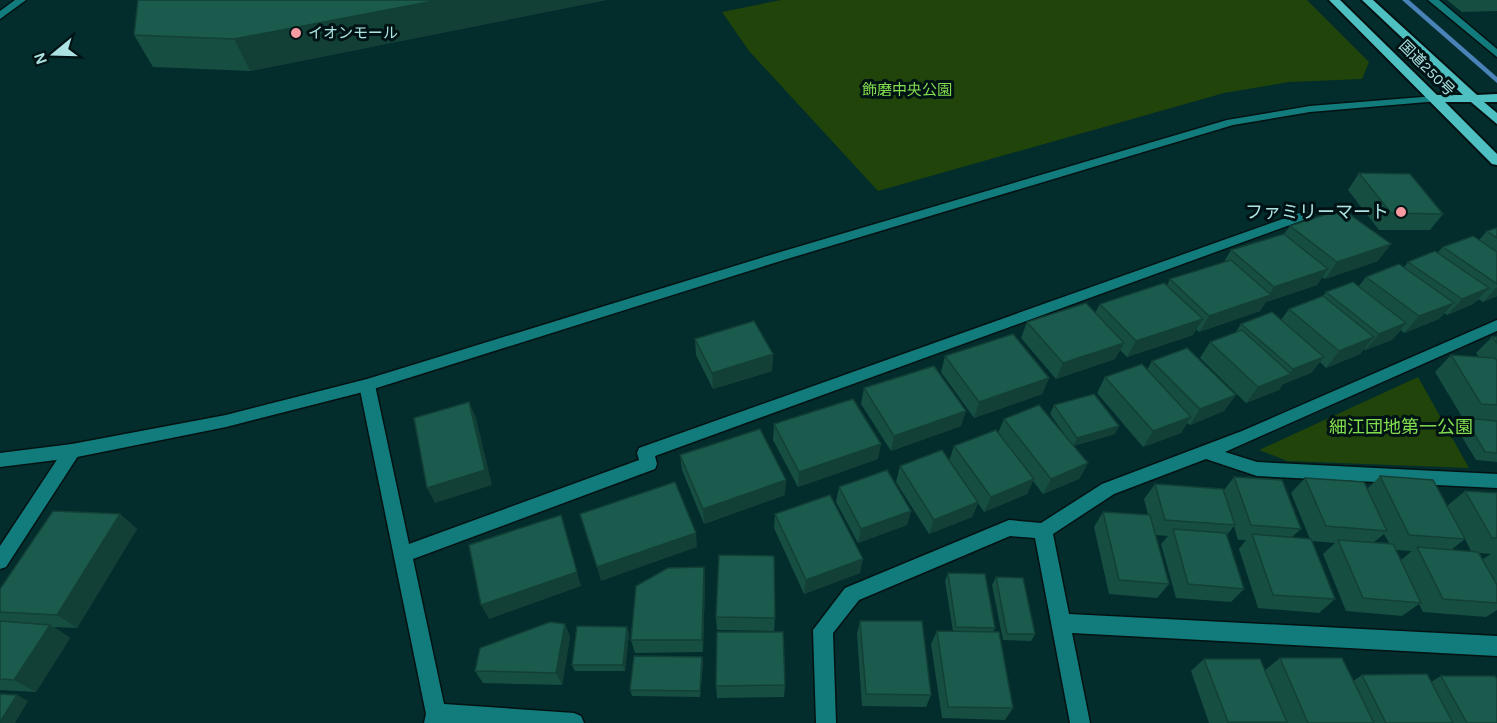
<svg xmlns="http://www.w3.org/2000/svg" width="1497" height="723" viewBox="0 0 1497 723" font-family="Karla,'Noto Sans JP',sans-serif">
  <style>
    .green { fill: #204409 }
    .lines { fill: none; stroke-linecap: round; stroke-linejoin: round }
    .stream { fill: #4983b7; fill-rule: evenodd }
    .minor-casing { stroke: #041212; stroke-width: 3 }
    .tertiary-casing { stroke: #041212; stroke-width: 3 }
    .trunk-casing { stroke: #041212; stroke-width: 4 }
    .minor { fill: #127c7d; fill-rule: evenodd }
    .tertiary { fill: #127c7d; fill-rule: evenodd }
    .trunk { fill: #4fc0c1; fill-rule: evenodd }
    .wall { fill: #174e42; fill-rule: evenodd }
    .shaded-wall { fill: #134036 }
    .building { fill: #1b5b4d; stroke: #134036; stroke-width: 1.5 }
    .poi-dot { fill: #f49aa0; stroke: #001314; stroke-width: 2 }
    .labels { text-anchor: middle; stroke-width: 6; stroke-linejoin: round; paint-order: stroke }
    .far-poi-label { font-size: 15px; fill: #ade2e2; stroke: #001314; text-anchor: start }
    .far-street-label { font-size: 15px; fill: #ade2e2; stroke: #001314 }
    .far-park-label { font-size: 15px; fill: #82de4e; stroke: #001314 }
    .poi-label { font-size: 18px; fill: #ade2e2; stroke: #001314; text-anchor: end }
    .park-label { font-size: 18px; fill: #82de4e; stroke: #001314 }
  </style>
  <rect width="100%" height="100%" fill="#032c2d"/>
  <path class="green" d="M781,0H1307L1369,62L1362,79L1289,82L1224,93L878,191L749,51L722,12Z
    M1418,377L1469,468L1287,461L1259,450Z"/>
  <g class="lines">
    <path class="stream" d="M1402,0H1409L1497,77V83Z"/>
    <defs>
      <path id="minor" d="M1428,0H1439L1497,49V57Z
        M1305,211L1309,212V218L655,456L657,464L655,469L413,559L444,704L574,713L581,716L584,723H424L426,714L359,385L362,381H372L375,385L409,544L639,460L637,453L639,448Z
        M1497,320V331L1225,452L1257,462L1497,474V488L1257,476L1206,459L1114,494L1053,534L1069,614L1497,636V656L1072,633L1090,723H1070L1035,538L1010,536L859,600L833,633L836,723H816L813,630L845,588L1009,520L1041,523L1102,484L1242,431Z
        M72,444L78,446L80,451L78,456L6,567L0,569V546L66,446Z"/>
      <path id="tertiary" d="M15,0H26L0,19V11Z
        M1435,96L1439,97V101L1310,112L1233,125L787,259L367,391L226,427L72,458L0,467V453L72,444L226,415L367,379L777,253L1227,120L1310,106Z"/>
      <path id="trunk" d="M1329,0H1340L1437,95H1463L1362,0H1373L1477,95L1497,94V102H1484L1497,113V124L1471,102H1445L1497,154V165L1492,164Z"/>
    </defs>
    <use href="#minor" class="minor-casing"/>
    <use href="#tertiary" class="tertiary-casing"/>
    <use href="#trunk" class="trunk-casing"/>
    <use href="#minor" class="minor"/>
    <use href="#tertiary" class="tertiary"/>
    <use href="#trunk" class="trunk"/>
  </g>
  <path class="wall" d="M138,0H606L250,71L153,67L134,35Z
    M1447,0H1497V11L1462,12Z
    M1359,173L1443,214L1430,230H1379L1348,190Z
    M1290,226L1378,261L1325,279L1322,277L1317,285L1266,302L1260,311L1199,332L1196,329L1193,335L1127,357L1120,350L1115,359L1056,379L1021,338L1027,322L1095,313L1100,304L1167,285L1170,279L1224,262L1231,250L1284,234Z
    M1497,228V296L1483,302L1479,299L1473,304L1447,315L1444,313L1439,319L1404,333L1401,330L1392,340L1365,350L1364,349L1360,354L1326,368L1320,362L1311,373L1283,384L1279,390L1246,403L1200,358L1210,342L1235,333L1241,324L1281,320L1289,309L1323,296L1326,292L1358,287L1366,277L1404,267L1408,262L1437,253L1443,247L1479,240L1487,231Z
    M1492,337H1497V462L1476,460L1456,427L1464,420L1435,372L1451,355L1479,357L1476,353Z
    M695,339L773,354L772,371L713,389L696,355Z
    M945,356L1049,378L1042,394L974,418L941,372Z
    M1152,361L1224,411L1190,425L1187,423L1181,433L1143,447L1097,393L1105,377L1147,370Z
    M864,388L961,426L891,451L861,404Z
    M1054,405L1115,434L1073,446L1050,414Z
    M1004,419L1088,463L1079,479L1043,494L1033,481L1027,494L984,512L978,503L972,517L929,534L896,482L900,466L949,461L954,446L998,433Z
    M774,424L878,459L798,487L773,440Z
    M680,455L785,495L704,524L682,470Z
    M1380,476L1447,506L1465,491L1497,493V610L1486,617L1423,612L1419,604L1402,616L1346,611L1323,554L1335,543L1312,541L1335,599L1319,613L1258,608L1239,549L1246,540H1238L1234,526L1227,535L1244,589L1231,602L1176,598L1161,544L1168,536L1155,535L1169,584L1157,598L1109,594L1094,527L1103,512L1148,515L1144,499L1155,484L1224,490L1234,477L1301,529L1292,537L1310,539L1291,493L1305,478L1367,489ZM1384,534L1389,543L1374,542ZM1465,539L1471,551L1451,550ZM1396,550L1412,551L1401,560ZM1479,553L1491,554L1483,559Z
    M839,487L911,511L907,525L858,543L836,502Z
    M120,514L137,529L77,628L54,627L70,638L36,692L0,690V589Z
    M775,514L860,573L804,594L774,528Z
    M704,567L705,581L703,652L635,653L631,640Z
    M948,573L995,628L993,632L1013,708L1005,720L942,718L931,644L937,631H953L945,581Z
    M996,577L1035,634L1031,641L1003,640L992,585Z
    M716,617L775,618L774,631L717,630Z
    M860,621L931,695L926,707L862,706L857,634Z
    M565,624L570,637L562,685L483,683L475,671Z
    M629,633L625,671H575L572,665Z
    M702,657L703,663L700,697L632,696L630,690Z
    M1280,658L1353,681L1362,675L1431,682L1441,676L1497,723H1209L1191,671L1204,659L1265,670Z
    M785,685L784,697L717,698L716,686Z"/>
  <path class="shaded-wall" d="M439,0H606L250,71L234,39Z
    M1391,244L1378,261L1325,279L1337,262Z
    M1328,269L1317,285L1266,302L1260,311L1199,332L1209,316L1268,296L1274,287Z
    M1497,287V296L1483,302Z
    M1489,288L1473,304L1447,315L1462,299Z
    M1454,303L1439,319L1404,333L1419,316Z
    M1203,319L1193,335L1127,357L1136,341Z
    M1406,323L1392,340L1365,350L1379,334Z
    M1374,337L1360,354L1326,368L1339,351Z
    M1124,343L1115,359L1056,379L1063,363Z
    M773,354L772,371L713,389L712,373Z
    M1324,357L1311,373L1283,384L1279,390L1246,403L1258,387L1288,375L1293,369Z
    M1049,378L1042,394L974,418L979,402Z
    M1236,395L1224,411L1190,425L1200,409Z
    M469,402L476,418L492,485L435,503L427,488Z
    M966,411L961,426L891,451L894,436Z
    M1191,417L1181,433L1143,447L1153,431Z
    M1119,426L1115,434L1073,446L1077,438Z
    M881,444L878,459L798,487L799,472Z
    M1088,463L1079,479L1043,494L1051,479Z
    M1034,479L1027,494L984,512L991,497Z
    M786,480L785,495L704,524L703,509Z
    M978,502L972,517L929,534L934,520Z
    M911,511L907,525L858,543L861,529Z
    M120,514L137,529L77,628L57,615Z
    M561,515L581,586L489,619L481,605Z
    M696,533L697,547L601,581L597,567Z
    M863,559L860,573L804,594L806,580Z
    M704,567L705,581L703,652L702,640Z
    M565,624L570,637L562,685L556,673Z
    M50,625L70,638L36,692L14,680Z
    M627,627L629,633L625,671L623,665Z
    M702,657L703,663L700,697V691Z
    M17,695L28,701L15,723H0Z"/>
  <path class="building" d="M138,0H439L234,39L134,35Z
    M1359,173L1410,174L1443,214L1391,213Z
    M1342,209L1391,244L1337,262L1290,226Z
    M1497,228V238L1487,231Z
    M1284,234L1328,269L1274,287L1231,250Z
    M1473,236L1497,252V284L1443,247Z
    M1435,251L1489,288L1462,299L1408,262Z
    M1231,260L1271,295L1209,316L1170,279Z
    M1399,264L1454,303L1419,316L1366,277Z
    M1353,282L1406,323L1379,334L1326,292Z
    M1164,283L1203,319L1136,341L1100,304Z
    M1323,296L1374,337L1339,351L1289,309Z
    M1086,303L1124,343L1063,363L1027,322Z
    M1272,312L1324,357L1293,369L1241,324Z
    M754,321L773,354L712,373L695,339Z
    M1242,330L1291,374L1258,387L1210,342Z
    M1013,334L1049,378L979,402L945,356Z
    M1492,337H1497V343Z
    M1187,348L1236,395L1200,409L1152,361Z
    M1451,355L1495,358L1497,361V405L1481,404Z
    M1142,364L1191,417L1153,431L1105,377Z
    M934,366L966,411L894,436L864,388Z
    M1094,394L1119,426L1077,438L1054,405Z
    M853,399L881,444L799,472L774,424Z
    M469,402L485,470L427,488L414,418Z
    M1039,405L1088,463L1051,479L1004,419Z
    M1465,418L1497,421V453L1485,452Z
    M760,429L786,480L703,509L680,455Z
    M996,430L1034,479L991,497L954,446Z
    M942,450L978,502L934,520L900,466Z
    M887,470L911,511L861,529L839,487Z
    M1380,476L1433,480L1465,539L1409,535Z
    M1234,477L1282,480L1301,529L1251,525Z
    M1305,478L1364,482L1387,531L1326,526Z
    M675,482L696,533L597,567L580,514Z
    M1155,484L1223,489L1235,525L1165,520Z
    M1465,491L1497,493V538H1492Z
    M830,495L863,559L806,580L775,514Z
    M53,511L120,514L57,615L0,612V589Z
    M1103,512L1150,515L1169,584L1119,580Z
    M561,515L577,572L481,605L469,545Z
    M1173,529L1226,533L1244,589L1188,584Z
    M1252,534L1311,539L1335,599L1273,595Z
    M1338,540L1393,544L1421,603L1363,598Z
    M1417,547L1478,552L1497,585V603L1443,599Z
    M719,555L774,556L775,618L716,617Z
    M704,567L702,640H631L636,586L668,568Z
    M948,573L985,574L995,628L956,627Z
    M996,577L1023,578L1035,634H1007Z
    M0,621L50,625L14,680L0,679Z
    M860,621H922L931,695L866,694Z
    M550,622L565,624L556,673L475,671L480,648Z
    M577,626L627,627L623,665H572Z
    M937,631L999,632L1013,708L948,707Z
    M717,632H783L785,685L716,686Z
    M634,656L702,657L700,691L630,690Z
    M1280,658H1342L1374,723H1308Z
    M1204,659H1260L1287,722H1228Z
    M1427,674L1453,723H1386L1362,675Z
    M1441,676H1495L1497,679V723H1467Z
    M0,694L17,695L0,722Z"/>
  <g class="poi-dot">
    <circle cx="296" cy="33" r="6"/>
    <circle cx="1401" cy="212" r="6"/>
  </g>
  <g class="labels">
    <g class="far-poi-label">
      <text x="308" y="38">イオンモール</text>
    </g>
    <g class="far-street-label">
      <text transform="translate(1427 68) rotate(45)" y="5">国道250号</text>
    </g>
    <g class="far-park-label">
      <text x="907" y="95">飾磨中央公園</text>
    </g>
    <g class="poi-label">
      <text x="1389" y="218">ファミリーマート</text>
    </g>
    <g class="park-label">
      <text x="1401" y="433">細江団地第一公園</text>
    </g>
  </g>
  <g transform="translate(54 54) rotate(251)" stroke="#001314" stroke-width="4.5" paint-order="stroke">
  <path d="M0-4.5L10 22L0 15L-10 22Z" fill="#ade2e2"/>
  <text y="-9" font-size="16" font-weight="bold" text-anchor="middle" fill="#ade2e2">N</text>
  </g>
</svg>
